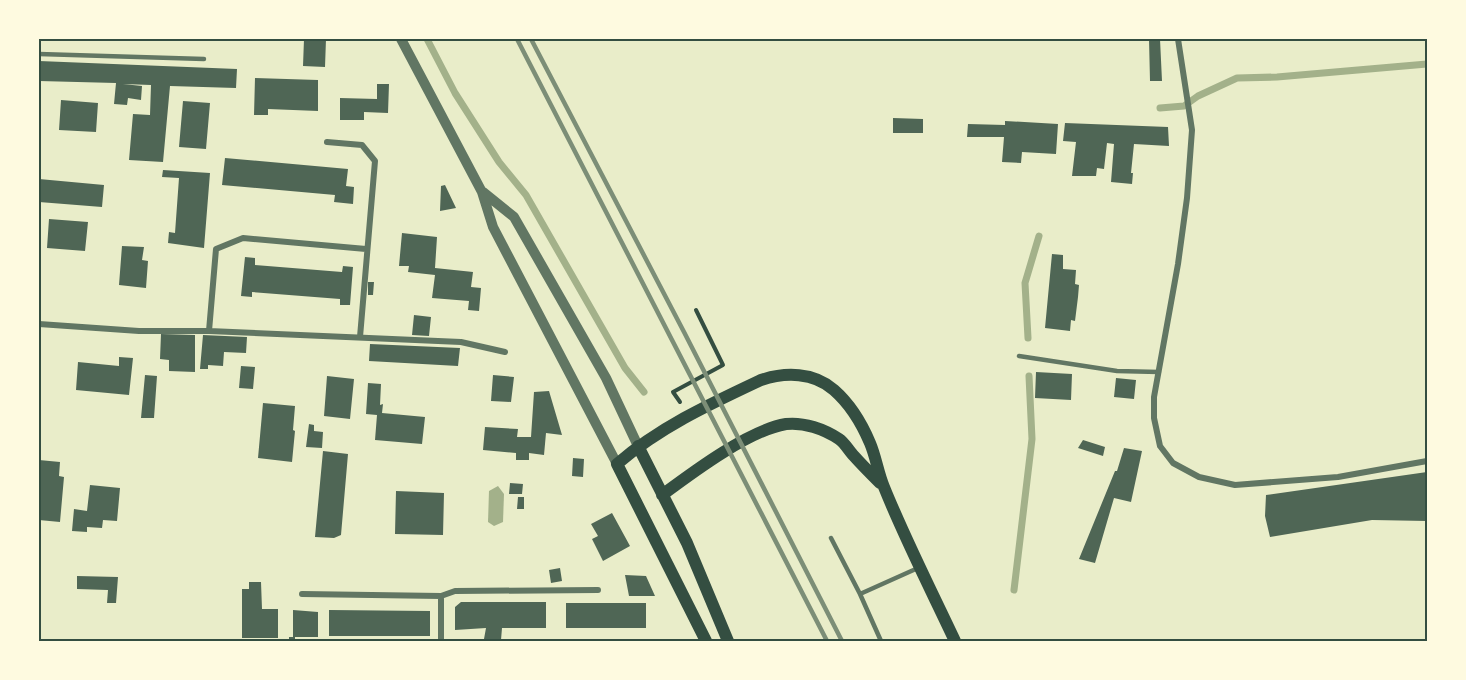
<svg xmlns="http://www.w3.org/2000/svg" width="1466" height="680" viewBox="0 0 1466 680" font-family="'Playfair Display',serif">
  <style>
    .water { fill: #a3b18a }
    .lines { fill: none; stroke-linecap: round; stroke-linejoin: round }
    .stream { stroke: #a3b18a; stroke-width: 7 }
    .building { fill: #4f6655 }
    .path { stroke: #344e41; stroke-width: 4 }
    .service { stroke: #617663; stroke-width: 4.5 }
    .minor { stroke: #617663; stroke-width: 6 }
    .tertiary { stroke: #617663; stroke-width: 10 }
    .secondary { stroke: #344e41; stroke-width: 12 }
    .rail { stroke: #7c8e77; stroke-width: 4.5 }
    .neatline { fill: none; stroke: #344e41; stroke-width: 2 }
  </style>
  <rect width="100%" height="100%" fill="#e9edc9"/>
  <path class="water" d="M498,486L504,494L503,522L494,526L488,522L489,491Z"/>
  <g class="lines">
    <path class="stream" d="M427,39L455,93L499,162L526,195L625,368L644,392
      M1160,108L1184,106L1198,96L1237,78L1277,77L1427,64
      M1028,338L1025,283L1039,236
      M1014,590L1032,439L1029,376"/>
  </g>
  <path class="building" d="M304,39H326L325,67L303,66Z
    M1149,39H1160L1162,81H1150Z
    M39,61L237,69L236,88L170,86L163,162L129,160L133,114L150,115L151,85L123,84L142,86L141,100L128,98L127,105L114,104L116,83L39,81Z
    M255,78L318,80V111L268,109V115H254Z
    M377,84H389L388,113L364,112V120H340V98L377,99Z
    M61,100L98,103L96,132L59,130Z
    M183,101L210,103L206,149L179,147Z
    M893,118L923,119V133H893Z
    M1005,121L1058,124L1056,154L1022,152L1021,163L1002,162L1004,137H967L968,124L1005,125Z
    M1065,123L1168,127L1169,146L1134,144L1131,173H1133L1132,184L1111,182L1114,144L1107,143L1104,169L1097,168L1096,176H1072L1076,142L1063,141Z
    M225,158L348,169L346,186L354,187L353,204L334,202L335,195L222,185Z
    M163,170L210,173L204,248L168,243L169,232L175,233L179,178L162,177Z
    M39,179L104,185L102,207L39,202Z
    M445,185L456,208L440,211L441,186Z
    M49,219L88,222L85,251L47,248Z
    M402,233L437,237L435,268L473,272L471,287L481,288L479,311L468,310L469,301L432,298L435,275L408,272L409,266H399Z
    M122,246L144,247L142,260L148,261L146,288L119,285Z
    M1052,254L1063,255V269L1076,270L1075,284L1079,285L1078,297L1075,321L1071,320L1070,331L1045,328Z
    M245,257L255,258V265L342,272L343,266L353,267L350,305H340V299L252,292V297L241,296Z
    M368,282H374L373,295H368Z
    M414,315L431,317L429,336L412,335Z
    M161,334L195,335V372L169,371V360L160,359Z
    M203,335L247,337L246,353L224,352L223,366L208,365V369H200Z
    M370,344L460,348L458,366L369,361Z
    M119,357L133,358L129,395L76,390L78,362L119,366Z
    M241,366L255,367L253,389L239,388Z
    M1036,372L1072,374L1071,400L1035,398Z
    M145,375L157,376L154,418H141Z
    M493,375L514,377L511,402L491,401Z
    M327,376L354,379L350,419L324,416Z
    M1116,378L1136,380L1134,399L1114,397Z
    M368,383L381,384L380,405L383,404L382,413L425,417L422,444L375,440L377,415L366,414Z
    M549,391L562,435L546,433L544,455L529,453V460H516V453L483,450L485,427L518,429L517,437H531L534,392Z
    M263,403L295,406L293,430L295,431L292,462L258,458Z
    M309,424L314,425V431L323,432L322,448L306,447Z
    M1083,440L1105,447L1103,456L1078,448Z
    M1124,448L1142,451L1131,502L1114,498L1095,563L1079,559L1115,471H1117Z
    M323,451L348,454L341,535L334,538L315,537Z
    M573,458L584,459L583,477L572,476Z
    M39,460L60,462L59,476L64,477L60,522L39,520Z
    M1427,472V521L1372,520L1270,537L1265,516L1266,495Z
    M510,483L523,484L522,494H509Z
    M90,485L120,488L117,521L103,520L102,528L87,527V532L72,531L74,509L87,511Z
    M396,491L444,493L443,535L395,534Z
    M518,497H524V509H517Z
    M612,513L630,546L603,561L592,539L598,536L591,524Z
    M560,568L562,581L551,583L549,570Z
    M625,575L646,576L655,596H629Z
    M77,576L118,577L116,603H107L108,590L77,589Z
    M249,582H261L262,609H278V638H242V589H249Z
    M461,602H546V628H502L501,640L484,639L486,628L455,630V607Z
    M566,603H646V628H566Z
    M293,610L318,612V637H295V641H289V637H293Z
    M329,610L430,611V636H329Z"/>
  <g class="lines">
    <path class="path" d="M680,402L673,392L723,365L696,310"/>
    <path class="service" d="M39,54L204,59
      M1019,356L1117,371L1159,372
      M831,538L860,594L918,568
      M860,594L881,641"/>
    <path class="minor" d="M1178,39L1192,130L1187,198L1178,264L1154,397V418L1160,446L1173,463L1199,477L1235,485L1338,477L1427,461
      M327,142L362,145L375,161L360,337
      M39,324L139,331H209L461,342L505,352
      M209,331L216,249L243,238L366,249
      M302,594L441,596L455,591L598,590
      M441,596V641"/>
    <path class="tertiary" d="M401,39L482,192L493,227L617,464
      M483,192L514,217L606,378L638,446"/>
    <path class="secondary" d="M638,446L687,543L728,641
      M662,495C693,472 749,430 786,424C804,422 824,429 839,439C845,443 849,451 854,456C862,465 871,474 880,483
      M706,641L617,464C660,427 710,404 761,380C785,372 814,372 834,390C850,404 862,424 870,443C876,457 878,473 884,487C905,539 931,590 955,641"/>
    <path class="rail" d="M517,39L827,641
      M531,39L684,332L842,641"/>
  </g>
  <rect width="1466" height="680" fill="none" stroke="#fefae0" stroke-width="81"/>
  <rect x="40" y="40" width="1386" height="600" class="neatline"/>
</svg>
